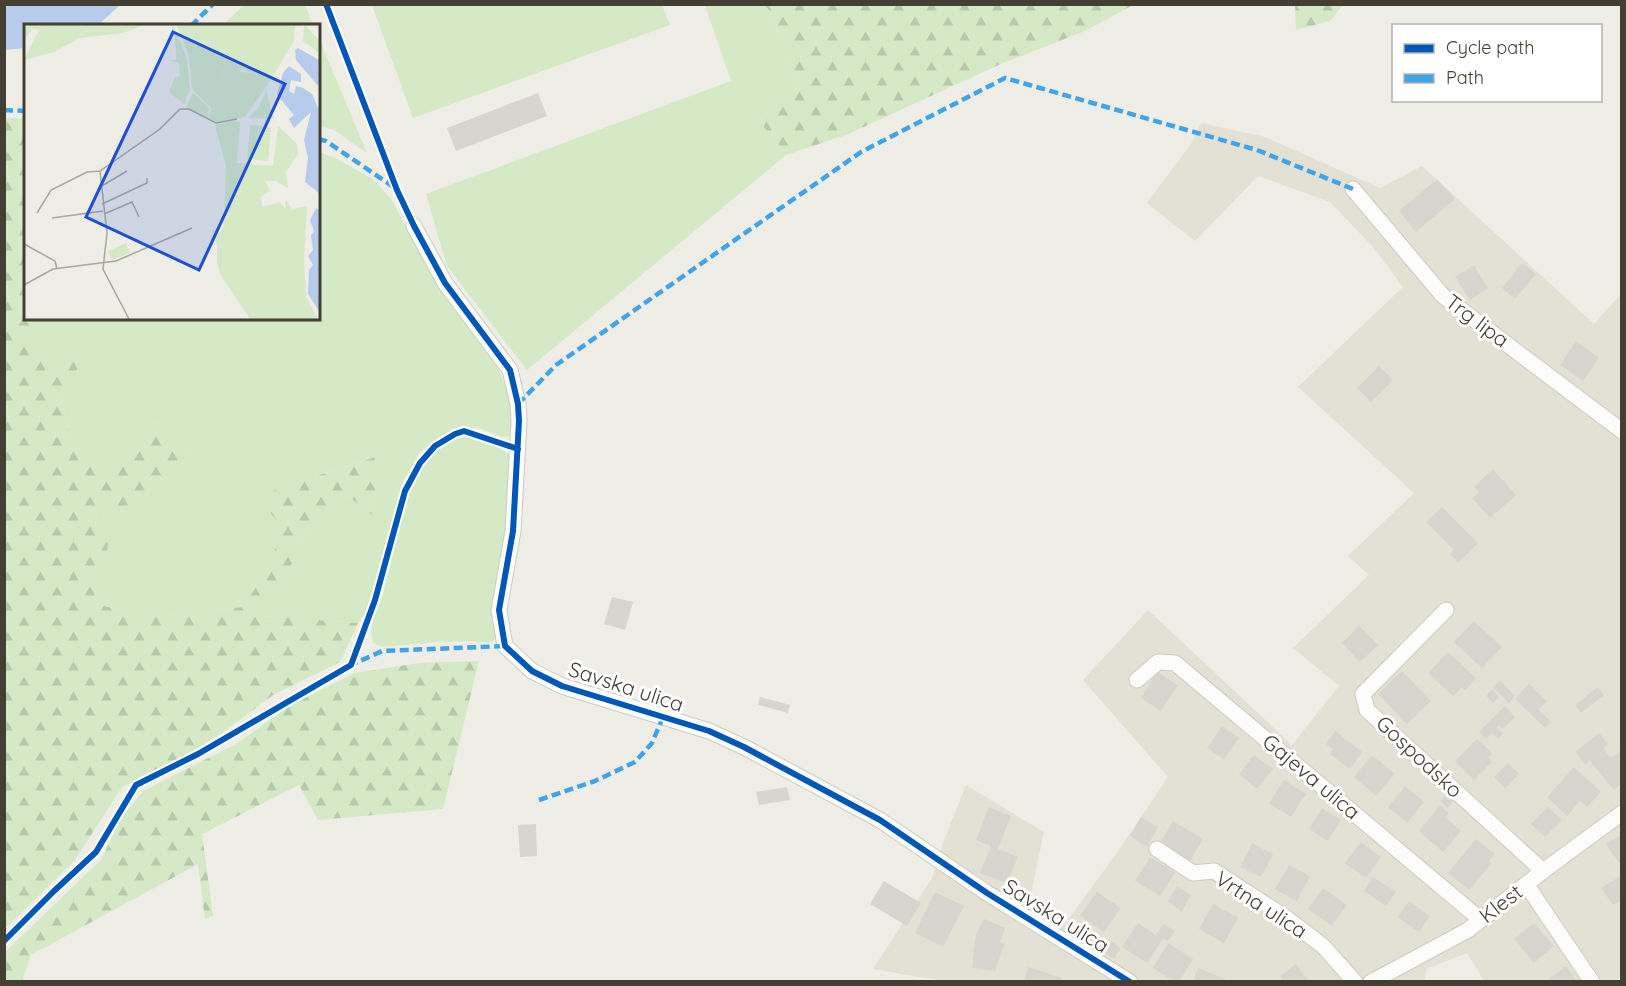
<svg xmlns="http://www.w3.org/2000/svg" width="1626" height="986" viewBox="0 0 1626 986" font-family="Quicksand,sans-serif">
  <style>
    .residential { fill: #e2e1d3 }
    .grass { fill: #d5e9c6 }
    .forest { fill: url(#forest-firs) }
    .water { fill: #b7ccec }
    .building { fill: #d7d6ce }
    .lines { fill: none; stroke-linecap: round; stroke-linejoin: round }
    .minor-casing { stroke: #cccbc4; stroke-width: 17 }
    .minor { stroke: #fcfcfb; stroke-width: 15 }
    .quiet { stroke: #3fa4eb; stroke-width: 4.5; stroke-dasharray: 9 4.5; stroke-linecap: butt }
    .cycleway-casing { stroke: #fff; stroke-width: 10 }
    .cycleway { stroke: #0057b8; stroke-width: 6 }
    .labels { text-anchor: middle; stroke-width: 6; stroke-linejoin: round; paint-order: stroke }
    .street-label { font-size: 21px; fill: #434033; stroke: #fff }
    .inset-river { fill: none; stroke: #b7ccec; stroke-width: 3 }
    .inset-road { fill: none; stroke: #aaa89e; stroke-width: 1.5 }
    .view { fill: #1d4ed8; fill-opacity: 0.15; stroke: #1d4ed8; stroke-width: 3 }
    .inset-edge { fill: none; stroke: #434033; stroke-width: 3 }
  </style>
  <defs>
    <pattern id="forest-firs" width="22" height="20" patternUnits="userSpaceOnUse" patternTransform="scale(1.5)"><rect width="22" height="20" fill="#d5e9c6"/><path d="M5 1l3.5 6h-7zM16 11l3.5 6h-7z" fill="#b8c9ab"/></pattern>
  </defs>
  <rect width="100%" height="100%" fill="#eeede6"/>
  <path class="residential" d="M1201,123L1265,137L1380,188L1422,166L1594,324L1621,294V976L1614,982L1484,981L1467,953L1426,969L1425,982H950L873,969L932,878L943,843L966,785L1044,832L1027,912L1065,924L1119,850L1168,777L1083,680L1148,610L1292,745L1339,686L1293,648L1369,575L1348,556L1414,493L1298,387L1403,287L1373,247L1330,202L1258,176L1195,241L1147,203L1191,144Z"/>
  <path class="grass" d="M244,5H305L313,25H223Z
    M372,5H662L670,25L413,118Z
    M705,5H765L773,16L800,85L759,121L786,155L527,370L447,266L426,194L731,81Z
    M318,36L367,153L334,130L318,126Z
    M318,152L335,158L373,179L391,199L439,287L497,366L510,397L512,436L502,437L482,429L464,426L442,435L419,453L402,484L371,605L358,623L247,615L285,579L311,520L348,496L376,517L374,457L257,496L284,528L266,572L243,607L154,617L95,604L94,581L105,570L95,527L97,511L139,505L166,489L190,452L155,421L127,461L84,469L72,439L60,396L47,372L27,318H318Z
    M466,436L494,444L509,455L510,498L495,640L489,643L473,641L433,642L383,647L373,643L371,630L374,616L382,598L407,498L422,468L435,451L449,441Z"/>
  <path class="forest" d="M765,5H1133L1085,31L1003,63L846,135L786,155L759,121L800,85L773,16Z
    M1295,5V4L1343,5L1330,21L1296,30Z
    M5,118L25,119L26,318H27L47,371L65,356L80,364L60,397L72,439L84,468L127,461L155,421L190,452L166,489L139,505L97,511L95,527L108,543L105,570L94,581L95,604L154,617L243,607L266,572L283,528L256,496L375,457L376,518L348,496L311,520L285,579L248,615L358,623L340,662L273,695L222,733L181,758L122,787L75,860L5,929Z
    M479,661L443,809L318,820L299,785L202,834L213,916L205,919L198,864L31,955L22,981H5V952L101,860L122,817L143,791L236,744L291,705L355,673L419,663Z"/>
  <path class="water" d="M4,5L5,4L120,5L98,25L26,26L25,48L5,50Z"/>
  <path class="building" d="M538,93L547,116L456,151L447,128Z
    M1437,179L1455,199L1416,232L1399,211Z
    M1522,263L1536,274L1515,299L1502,288Z
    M1474,265L1488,288L1470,300L1455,277Z
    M1576,341L1599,358L1583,381L1560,365Z
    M1379,366L1393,380L1371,402L1357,388Z
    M1493,469L1516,495L1490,518L1472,498L1479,492L1474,487Z
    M1442,507L1478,543L1458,563L1450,554L1454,550L1426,522Z
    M612,597L633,602L625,630L604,624Z
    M1474,621L1502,647L1482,668L1454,642Z
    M1359,626L1378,645L1360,662L1342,643Z
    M1448,652L1476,678L1465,690L1462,687L1453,696L1428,673Z
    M1402,671L1431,701L1407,724L1378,694Z
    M1157,672L1178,685L1161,711L1141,698Z
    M1500,680L1515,696L1509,703L1493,687Z
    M1529,684L1547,701L1538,709L1551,722L1545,728L1515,699Z
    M1598,687L1604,695L1581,713L1575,705Z
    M1492,689L1499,697L1493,703L1486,696Z
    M760,697L790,705L788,713L758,705Z
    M1505,706L1515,717L1503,729L1499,725L1497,728L1503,734L1498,739L1492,733L1486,739L1479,732Z
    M1222,726L1239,738L1224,759L1207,748Z
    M1335,731L1362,752L1350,769L1330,754L1333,749L1326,744Z
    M1599,733L1608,744L1603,748L1611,758L1622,749V783L1614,790L1590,761L1585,764L1575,752Z
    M1477,739L1492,753L1488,758L1492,762L1474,780L1455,761Z
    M1254,755L1273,769L1257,789L1239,774Z
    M1372,755L1395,774L1376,796L1354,777Z
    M1508,763L1519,774L1505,788L1494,777Z
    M1574,767L1601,792L1587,807L1580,801L1567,816L1547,797Z
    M1284,780L1306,794L1291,817L1269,803Z
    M1405,786L1424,802L1407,823L1388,807Z
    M787,787L790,800L759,805L756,792Z
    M1448,792L1455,799L1448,808L1440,801Z
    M1440,805L1449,813L1445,817L1461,831L1443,852L1419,831Z
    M989,807L1011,816L998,849L1018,857L1007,883L980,873L991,846L976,840Z
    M1548,807L1562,820L1545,837L1531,824Z
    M1322,808L1341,820L1328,841L1309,829Z
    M1141,817L1158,827L1147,847L1130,836Z
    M1173,821L1203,839L1189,863L1159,845Z
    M536,824L537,856L520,857L518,825Z
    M1622,834V862L1619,863L1606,844Z
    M1476,839L1495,854L1489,861L1492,863L1469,890L1448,873Z
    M1361,842L1381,857L1366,878L1345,863Z
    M1252,843L1273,854L1261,877L1240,867Z
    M1150,857L1175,872L1160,896L1135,881Z
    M1289,865L1310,876L1297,901L1275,889Z
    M1622,875V900L1613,905L1601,888Z
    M1373,877L1396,892L1386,906L1364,891Z
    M884,881L921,903L907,926L870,904Z
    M1177,886L1191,895L1182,911L1168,902Z
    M1323,888L1347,905L1332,926L1308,909Z
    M935,892L964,906L943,947L915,933Z
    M1097,892L1121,908L1104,932L1080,916Z
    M1409,901L1430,916L1419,932L1398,917Z
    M1213,904L1238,918L1224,943L1199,929Z
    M984,919L1005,928L1000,942L1004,944L995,971L972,968L976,934Z
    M1138,923L1156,935L1163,924L1175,931L1168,941L1163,938L1147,963L1122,947Z
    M1534,923L1554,946L1534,963L1514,939Z
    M1111,941L1121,948L1114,959L1104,952Z
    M1168,943L1193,959L1179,982H1175L1153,968Z
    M1296,964L1309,982H1283L1280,976Z
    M1566,966L1577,982H1545Z
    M1028,967L1062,978L1060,982H1024Z
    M1198,968L1225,979L1224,982H1193Z"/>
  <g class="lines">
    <defs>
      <path id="minor" d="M1353,189L1443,296L1622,431
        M414,226L445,283L510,370L518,404L519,421L513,531L499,610L505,646L532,671L562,686L709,731L744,747L880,820L987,893L1130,982
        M1446,610L1363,694L1367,710L1543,871
        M1137,680L1158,662L1175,663L1481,920
        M1157,849L1193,873L1214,871L1285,917L1323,946L1355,982
        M1526,884L1592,982
        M1371,982L1468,930L1543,871L1622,813"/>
    </defs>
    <use href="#minor" class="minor-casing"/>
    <use href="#minor" class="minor"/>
    <path class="quiet" d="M191,26L213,4
      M4,110L26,111
      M318,139L326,141L395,188
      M518,404L556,365L861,152L1005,78L1257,150L1353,189
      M349,666L382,651L505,646
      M539,800L595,781L635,762L652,743L663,717"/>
    <defs>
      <path id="cycleway" d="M326,4L397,190L414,226L445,283L510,370L518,404L519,421L513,531L499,610L505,646L532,671L562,686L709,731L744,747L880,820L987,893L1130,982
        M4,941L54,891L96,852L136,785L198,754L351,665L375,600L405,491L420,463L435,446L455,434L464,431L518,449"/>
    </defs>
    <use href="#cycleway" class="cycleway-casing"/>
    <use href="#cycleway" class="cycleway"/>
  </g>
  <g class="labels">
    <g class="street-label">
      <text transform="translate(1477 321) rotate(37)" y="7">Trg lipa</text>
      <text transform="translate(626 687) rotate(18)" y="7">Savska ulica</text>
      <text transform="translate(1419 757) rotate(43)" y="7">Gospodsko</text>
      <text transform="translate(1311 777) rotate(40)" y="7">Gajeva ulica</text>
      <text transform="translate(1501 904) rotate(-38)" y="7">Klest</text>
      <text transform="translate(1261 905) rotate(33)" y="7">Vrtna ulica</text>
      <text transform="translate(1056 916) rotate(32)" y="7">Savska ulica</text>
    </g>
  </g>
  <g transform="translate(24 24)">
    <rect width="296" height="296" fill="#eeede6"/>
    <path d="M0,0H123L99,9L56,14L25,7L18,13L12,11L16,6L9,5L0,15ZM280,0L295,16V29L279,17ZM187,39L198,44L200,58L203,45L231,50L236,52L237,61L246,57L221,93L193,98L185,94L187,84L171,68L178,56L185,68L183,75L189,78L190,63L186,65L179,56ZM242,67L250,95L224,94L235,83ZM169,69L185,84L184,93L162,83ZM207,97L216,98L213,139L249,142L254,102L273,120L274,130L260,129L264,135L233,150L209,147L207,140L202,142L191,101ZM226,101L247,103L244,137L223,135ZM102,219L106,229L88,236L84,227Z" fill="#d5e9c6"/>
    <path d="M149,0L163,35L166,65L160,80L145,68L151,53L156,52L155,39L145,36H152L151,13L147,9ZM152,0H271L270,17L246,57L236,61V52L223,47L217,46L215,50L203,45L205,56L200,58L198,44L187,39L179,56L186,64L191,63L189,79L182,76L185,68L178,57L171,68L168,64L165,32ZM25,7L56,14L30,28L0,36L12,11L18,13ZM259,129L274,130L262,148L264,164L252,157H241L246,167L237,172L238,183L256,178L261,185L262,176L268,185L283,182L280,235L282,273L294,295H226L196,250L193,237V221L188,211L189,206L196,209L200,201L202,142L207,140L209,147L233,150L264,135Z" fill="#d5e9c6"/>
    <path d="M274,24L295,36V63L272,36L271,26ZM265,42L277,50V58L267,56L265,67L270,70L272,62L279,64L288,70L295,86V169L281,158L284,134L280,116L287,88L270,104L265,95L270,91L253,71L259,49ZM292,184L296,187L295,287L284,270L285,246L289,241L284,232L289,226L287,211L290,207L286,196Z" fill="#b7ccec"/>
    <path class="inset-river" d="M61,0H82"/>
    <path class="inset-road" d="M76,147L83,209L79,245L105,295M76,163L103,147M78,180L123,159V154M13,189L27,166L63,148L76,147L136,105L156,85H165L192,99L213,95M80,190L108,178L115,193M28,194L79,187M0,220L31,237L33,245M0,261L29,245L92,237L168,204"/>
    <path class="view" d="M149,8L261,60L175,246L62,193Z"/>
    <rect width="296" height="296" class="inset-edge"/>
  </g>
  <rect width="1626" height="986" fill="none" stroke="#434033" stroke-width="12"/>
  <rect x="1392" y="24" width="210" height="78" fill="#ffffff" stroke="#b4b3ad" stroke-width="1.5"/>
  <rect x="1404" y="44" width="30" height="9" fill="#0057b8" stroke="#b4b3ad" stroke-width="1.5"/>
  <text x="1446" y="54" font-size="18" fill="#434033">Cycle path</text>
  <rect x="1404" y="74" width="30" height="9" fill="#3fa4eb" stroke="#b4b3ad" stroke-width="1.5"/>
  <text x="1446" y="84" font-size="18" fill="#434033">Path</text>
</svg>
